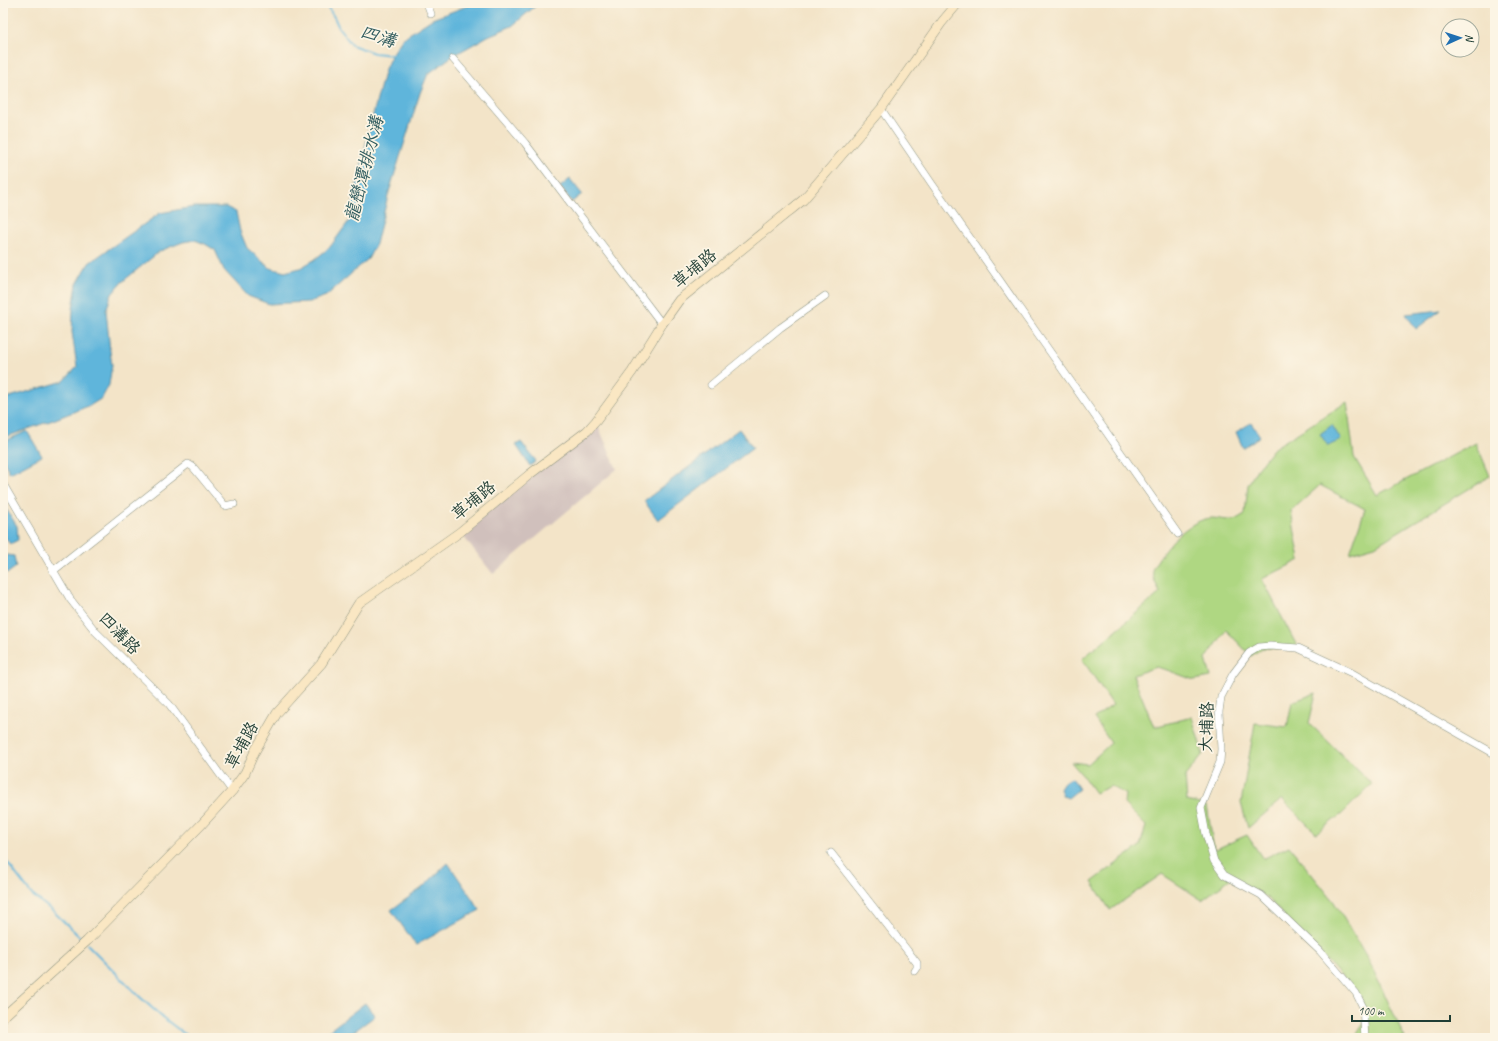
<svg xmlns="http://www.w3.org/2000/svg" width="1498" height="1041" viewBox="0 0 1498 1041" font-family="Caveat,'LXGW WenKai TC',sans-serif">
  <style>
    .industrial { fill: #d0c0bc }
    .green { fill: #afd782; stroke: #678a5b }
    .water { fill: #5fb5db; stroke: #3f7988 }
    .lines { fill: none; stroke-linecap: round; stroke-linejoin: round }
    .stream { stroke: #5fb5db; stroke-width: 2 }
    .street-casing { stroke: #89907e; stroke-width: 8 }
    .secondary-casing { stroke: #89907e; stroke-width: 10 }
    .street { stroke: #fff; stroke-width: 7 }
    .secondary { stroke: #fae7c3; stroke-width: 9 }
    .labels { text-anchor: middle; stroke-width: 3.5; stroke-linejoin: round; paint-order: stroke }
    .street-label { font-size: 17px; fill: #1f3d34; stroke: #fcf5e5 }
    .water-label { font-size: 18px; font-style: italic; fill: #2f5b5e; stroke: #fcf5e5 }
  </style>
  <rect width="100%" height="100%" fill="#fcf5e5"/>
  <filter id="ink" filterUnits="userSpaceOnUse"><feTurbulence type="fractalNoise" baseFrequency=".025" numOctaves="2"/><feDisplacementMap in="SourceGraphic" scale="8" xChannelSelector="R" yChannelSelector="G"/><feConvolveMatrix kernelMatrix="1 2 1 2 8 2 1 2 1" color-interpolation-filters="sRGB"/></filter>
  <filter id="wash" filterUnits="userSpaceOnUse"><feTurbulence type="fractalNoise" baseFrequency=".012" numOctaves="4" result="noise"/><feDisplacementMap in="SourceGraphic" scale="16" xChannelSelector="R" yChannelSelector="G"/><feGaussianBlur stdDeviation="0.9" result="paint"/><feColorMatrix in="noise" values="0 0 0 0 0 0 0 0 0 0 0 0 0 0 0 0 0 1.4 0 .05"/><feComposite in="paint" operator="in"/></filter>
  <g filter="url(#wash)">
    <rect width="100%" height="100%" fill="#f3e4c8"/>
    <path class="industrial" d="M596,421L617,469L493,574L460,532Z"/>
    <path class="green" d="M1347,402L1354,457L1377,495L1476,443L1490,476L1375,546L1350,553L1365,509L1320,485L1291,511L1300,560L1262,579L1298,648H1262L1251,656L1226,630L1206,659L1211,677L1194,680L1167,670L1156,667L1133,675L1154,727L1192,717L1203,754L1185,776L1187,801L1207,806L1214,850L1247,835L1263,859L1289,846L1334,902L1368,959L1405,1038H1351L1357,1034L1366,1020L1361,997L1266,897L1231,878L1202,900L1162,874L1110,910L1092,882L1140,846L1146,826L1124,804L1125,794L1111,786L1095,793L1082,775L1071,762L1088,764L1111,743L1094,718L1113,705L1082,659L1160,593L1154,579L1152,570C1162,550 1188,519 1212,518C1219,518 1227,521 1234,520C1237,519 1241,516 1245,514L1248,485L1257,469L1274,448Z
      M1316,693L1309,723L1372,784L1342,814L1316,833L1282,799L1248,828L1241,803L1255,723L1287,727L1292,702Z"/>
    <path class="water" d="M475,3H539L512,26L488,36L451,57L428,74L420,93L389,192L376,244L368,259L326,296L309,302L269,304L248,296L224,270L215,250L205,244L195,240L183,242L160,251L122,282L112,294L106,310L110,351L112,365L109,385L102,398L91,405L53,420L3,438V399L64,381L77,367L72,332L73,309L77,284L89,263L160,213L193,207H226L236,212L240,231L247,248L270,268L285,272L300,268L314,260L330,247L349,221L370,126L385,69L391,56L403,38L432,19Z
      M570,179L582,194L572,202L560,187Z
      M1441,310L1416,329L1406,314Z
      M1251,423L1260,436L1243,448L1236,432Z
      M1332,425L1341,440L1328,446L1320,434Z
      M739,429L753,448L658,520L644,501Z
      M27,431L42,456L10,473L3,460V442Z
      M521,442L536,461L530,466L516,445Z
      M3,504L17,526L18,540L10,544L3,534Z
      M7,555L14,556L16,567L8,573L3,571V556Z
      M1072,778L1079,789L1068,798L1063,796L1060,789L1065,781Z
      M448,863L480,910L416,945L391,910L422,888Z
      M365,1003L375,1016L345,1038H330L326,1033Z"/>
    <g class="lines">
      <path class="stream" d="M325,3L334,17L339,28L352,45L374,53L393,55
        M3,857L32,895L54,912L84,941
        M87,944L140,997L162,1017L190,1038"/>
    </g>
  </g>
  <g filter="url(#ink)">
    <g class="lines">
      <defs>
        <path id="street" d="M427,3L431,14
          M453,59L525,143L662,324
          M881,109L932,184L1178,534
          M711,385L780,328L825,296
          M3,484L70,599L96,632L169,704L232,791
          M53,571L188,464L193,467L225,506L234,504
          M831,853L917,963V968L915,971
          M1365,1038L1363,1007L1356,993L1320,951L1261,895L1224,875L1214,861L1206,834L1201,808L1220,762L1221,749L1219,712L1221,697L1233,674L1249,653L1259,647L1270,646L1298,648L1352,673L1495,754"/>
        <path id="secondary" d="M3,1017L87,941L202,824L232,791L245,773L255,751L277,713L321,664L359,603L460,532L530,474L587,431L596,421L632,372L662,324L679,300L803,200L881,109L942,22L958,3"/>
      </defs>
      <use href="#street" class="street-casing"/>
      <use href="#secondary" class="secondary-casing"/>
      <use href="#street" class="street"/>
      <use href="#secondary" class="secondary"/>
    </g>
  </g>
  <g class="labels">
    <g class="street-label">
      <text transform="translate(694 268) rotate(-39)" y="6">草埔路</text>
      <text transform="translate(473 500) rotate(-39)" y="6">草埔路</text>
      <text transform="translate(120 633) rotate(46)" y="6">四溝路</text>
      <text transform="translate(1206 727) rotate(-88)" y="6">大埔路</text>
      <text transform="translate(241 745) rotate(-61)" y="6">草埔路</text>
    </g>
    <g class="water-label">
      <text transform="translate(378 36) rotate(18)" y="6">四溝</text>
      <text transform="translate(364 169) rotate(-76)" y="6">龍巒潭排水溝</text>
    </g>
  </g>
  <rect width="1498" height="1041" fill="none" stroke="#fcf5e5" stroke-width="16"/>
  <g transform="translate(1460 38) rotate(87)"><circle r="19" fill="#fcf5e5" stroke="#a4ab9e"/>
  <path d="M0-3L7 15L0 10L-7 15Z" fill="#1f6fb2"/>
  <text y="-6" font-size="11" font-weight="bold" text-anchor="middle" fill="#1f3d34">N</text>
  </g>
  <path d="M1352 1015v6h98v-6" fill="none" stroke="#1f3d34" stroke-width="2"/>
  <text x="1358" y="1015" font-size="12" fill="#1f3d34" stroke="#fcf5e5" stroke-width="3" paint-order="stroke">100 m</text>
</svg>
